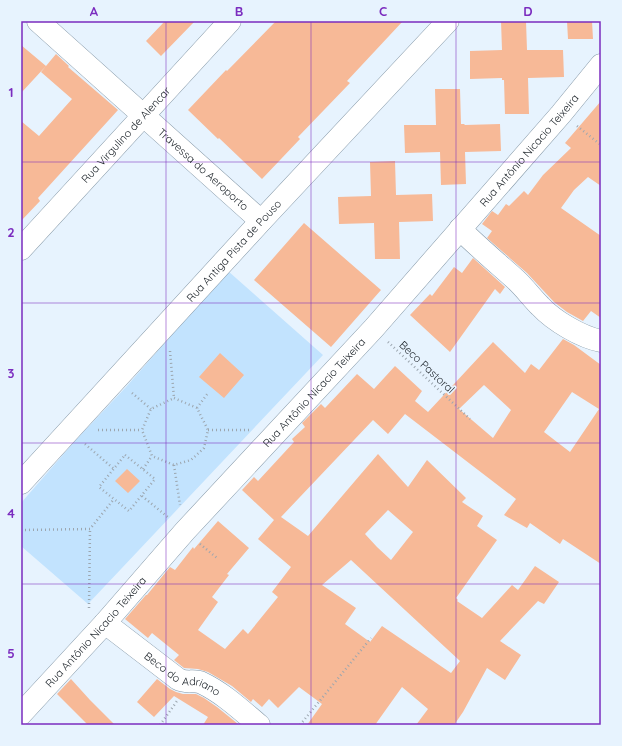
<svg xmlns="http://www.w3.org/2000/svg" width="622" height="746" viewBox="0 0 622 746" font-family="Quicksand,sans-serif">
  <style>
    .green { fill: #c2e3fe }
    .building { fill: #f7b997; fill-rule: evenodd }
    .lines { fill: none; stroke-linecap: round; stroke-linejoin: round }
    .minor-casing { stroke: #8699a8; stroke-width: 23 }
    .path { stroke: #9ca6af; stroke-width: 2.5; stroke-dasharray: 1 3; stroke-linecap: butt }
    .minor { stroke: #fff; stroke-width: 22 }
    .grid { fill: none; stroke: #7b2cbf; stroke-width: 1; stroke-opacity: 0.55 }
    .labels { text-anchor: middle; stroke-width: 3.5; stroke-linejoin: round; paint-order: stroke }
    .street-label { font-size: 11px; fill: #20272d; stroke: #e7f3fe }
    .neatline { fill: none; stroke: #7b2cbf; stroke-width: 1.5 }
    .grid-label { font-size: 13px; text-anchor: middle; font-weight: bold; fill: #7b2cbf }
  </style>
  <rect width="100%" height="100%" fill="#e7f3fe"/>
  <path class="green" d="M228,271L323,355L88,604L21,546V503L75,441L126,387Z"/>
  <path class="building" d="M165,21H195L161,56L146,41Z
    M276,21H403L347,81L350,83L298,137L300,139L262,179L219,138L218,139L188,110L226,70L227,71Z
    M501,21H526L527,50H563L564,77L528,78L529,114H505L504,80H502V78L470,79V51L502,50Z
    M567,21H592L593,39H568Z
    M21,45L46,66L21,93Z
    M56,54L69,66L68,67L118,110L38,198L40,201L21,221V121L39,136L72,99L41,72Z
    M435,89H460L461,124H464L465,125L500,124L501,151L465,152L466,184L441,185L440,152L405,153L404,125H436Z
    M601,101V186L588,177L574,190L561,208L601,236V318L591,311L583,321L567,312L554,302L527,273L487,238L492,231L482,224L492,211L498,215L506,204L509,206L524,191L528,195L543,175L571,148L565,143Z
    M395,161L396,195L432,194L433,221L399,222L400,259H375L374,223L339,224L338,197L371,196L370,162Z
    M304,223L381,290L331,347L254,280Z
    M473,258L505,287L500,294L495,289L450,352L410,315L430,294L432,296L454,267L462,273Z
    M563,339L574,345L601,365V564L563,539L560,544L530,523L527,528L504,515L516,499L405,414L388,434L373,420L281,517L308,536L378,454L408,487L427,460L466,498L462,502L483,516L477,526L497,540L456,598L458,600L457,601L482,618L512,585L518,590L535,566L559,582L544,604L538,601L500,641L521,655L505,680L487,668L463,712L454,725H416L428,709L402,687L375,725H307L322,704L299,687L278,708L269,699L262,707L253,699L251,702L232,686L208,672L198,669L184,668L174,660L179,655L152,633L148,638L125,619L146,595H147L170,567L175,570L193,547L194,549L218,521L249,548L227,574L229,575L212,597L218,602L198,630L225,649L243,629L248,634L278,597L272,592L291,567L258,539L274,520L242,490L254,477L258,481L294,442L292,439L305,427L302,423L321,404L325,408L357,374L374,389L395,366L422,391L415,401L428,412L493,342L525,373L531,364L539,370ZM484,385L511,410L493,438L459,409ZM572,392L599,409L570,452L544,432ZM388,510L413,532L391,560L377,547L365,534ZM351,560L460,661L451,673L382,626L370,642L345,624L356,608L322,585Z
    M220,353L244,375L224,398L199,377Z
    M127,469L140,481L128,493L115,481Z
    M71,679L90,700L115,725H88L57,694Z
    M157,679L170,689L176,692L183,694H196L204,698L217,707L238,724L237,725H203L208,717L174,696L154,717L137,702Z"/>
  <g class="lines">
    <defs>
      <g id="minor">
        <path id="s1" d="M38,21L261,221"/>
        <path d="M460,229C478,247 496,262 515,279C524,287 531,297 540,306C554,321 581,337 601,341"/>
        <path id="s2" d="M21,249L230,21"/>
        <path id="s3" d="M21,483L261,221L448,21"/>
        <path id="s4" d="M105,623L178,679C187,684 194,679 202,683C223,693 241,710 259,725"/>
        <path id="s5" d="M21,714L105,623L185,531L374,328L561,114L601,65"/>
      </g>
    </defs>
    <use href="#minor" class="minor-casing"/>
    <path class="path" d="M577,126L601,145
      M388,342L470,419
      M170,351L174,398
      M132,393L151,409
      M174,398L197,408L208,430L204,448L191,460L174,465L152,456L142,430L151,409Z
      M197,408L208,393
      M98,430H142
      M208,430H249
      M85,444L114,469
      M125,455L155,479L129,511L99,487Z
      M174,465L180,505
      M143,469L152,456
      M142,496L169,518
      M21,530L90,529L114,499
      M200,544L217,558
      M89,608L90,529
      M160,725L177,701
      M300,725L371,638"/>
    <use href="#minor" class="minor"/>
  </g>
  <path class="grid" d="M166,21V725M311,21V725M456,21V725M21,162H601M21,303H601M21,443H601M21,584H601"/>
  <g class="labels">
    <g class="street-label">
      <text dy="4" stroke="none"><textPath href="#s2" startOffset="155">Rua Virgulino de Alencar</textPath></text>
      <text dy="4" stroke="none"><textPath href="#s5" startOffset="759">Rua Antônio Nicacio Teixeira</textPath></text>
      <text dy="4" stroke="none"><textPath href="#s1" startOffset="222">Travessa do Aeroporto</textPath></text>
      <text dy="4" stroke="none"><textPath href="#s3" startOffset="315">Rua Antiga Pista de Pouso</textPath></text>
      <text transform="translate(427 367) rotate(43)" y="4">Beco Pastoral</text>
      <text dy="4" stroke="none"><textPath href="#s5" startOffset="435">Rua Antônio Nicacio Teixeira</textPath></text>
      <text dy="4" stroke="none"><textPath href="#s5" startOffset="111">Rua Antônio Nicacio Teixeira</textPath></text>
      <text dy="4" stroke="none"><textPath href="#s4" startOffset="94">Beco do Adriano</textPath></text>
    </g>
  </g>
  <rect width="622" height="746" fill="none" stroke="#e7f3fe" stroke-width="44"/>
  <rect x="22" y="22" width="578" height="702" class="neatline"/>
  <g class="grid-label">
    <text x="94" y="16">A</text>
    <text x="239" y="16">B</text>
    <text x="383" y="16">C</text>
    <text x="528" y="16">D</text>
    <text x="11" y="97">1</text>
    <text x="11" y="237">2</text>
    <text x="11" y="378">3</text>
    <text x="11" y="518">4</text>
    <text x="11" y="658">5</text>
  </g>
</svg>
